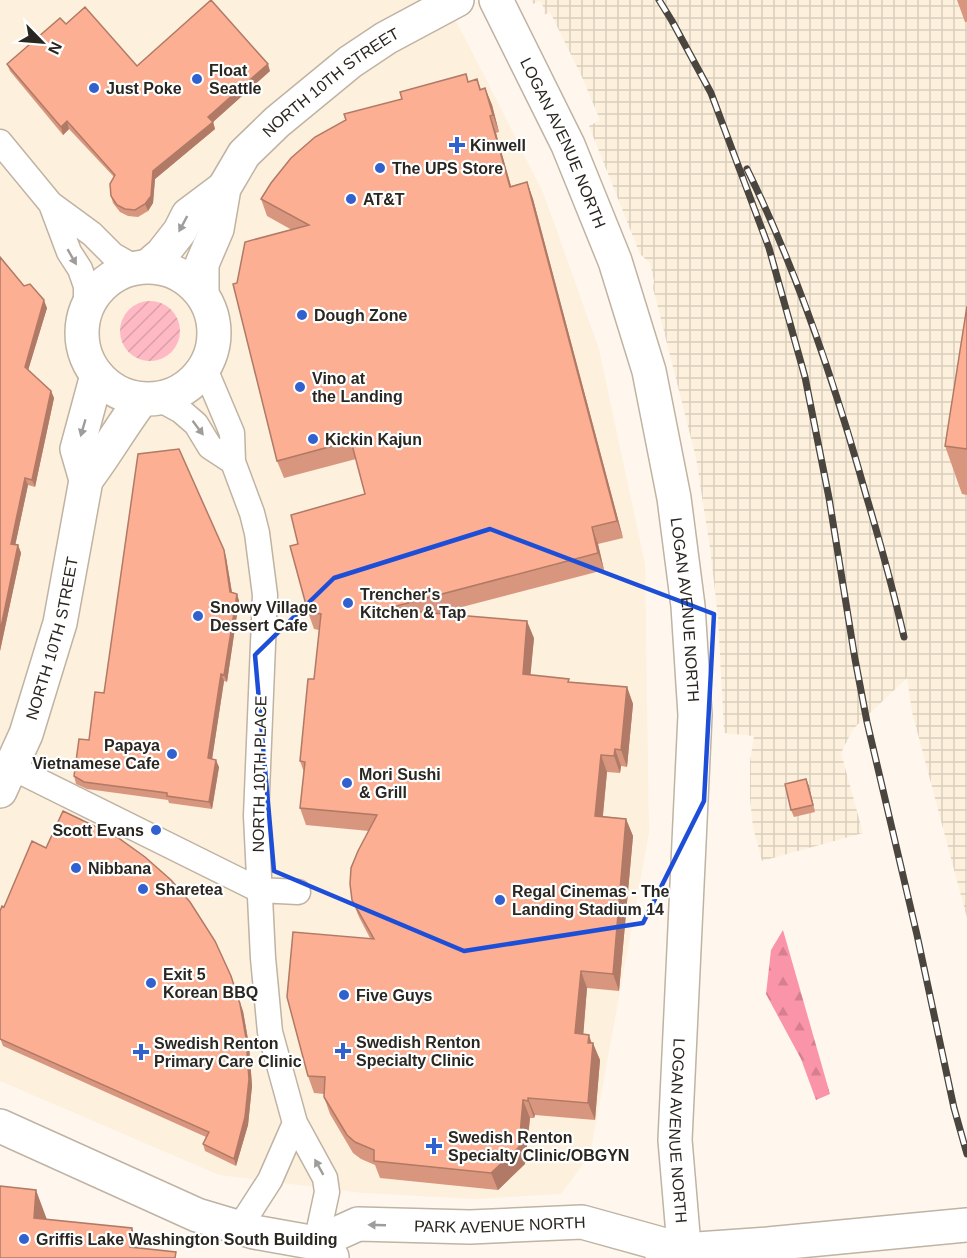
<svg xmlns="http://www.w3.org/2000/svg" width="967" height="1258" viewBox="0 0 967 1258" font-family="Helvetica,sans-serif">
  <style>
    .built { fill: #fdf0dd }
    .industrial { fill: url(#industrial-grid) }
    .forest { fill: url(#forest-firs) }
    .garden { fill: url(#garden-furrows) }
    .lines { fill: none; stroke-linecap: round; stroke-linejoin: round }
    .street-casing { stroke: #bfb3a3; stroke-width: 27 }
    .secondary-casing { stroke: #bfb3a3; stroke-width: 36 }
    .street { stroke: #fff; stroke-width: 24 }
    .secondary { stroke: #fff; stroke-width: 33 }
    .rail-casing { stroke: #4a453f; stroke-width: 7 }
    .rail { stroke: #fff; stroke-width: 4.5; stroke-dasharray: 14; stroke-linecap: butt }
    .wall { fill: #d9967e }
    .shaded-wall { fill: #b07a66 }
    .building { fill: #fcaf92; stroke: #b07a66; stroke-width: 1.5 }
    .oneway { fill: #9f9d9b }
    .marked { fill: none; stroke: #1d4ed8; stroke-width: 4.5; stroke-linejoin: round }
    .poi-dot { fill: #3160cf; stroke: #fff; stroke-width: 2 }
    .labels { text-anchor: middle; stroke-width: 4.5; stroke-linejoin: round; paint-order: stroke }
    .poi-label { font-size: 16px; font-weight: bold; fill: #2a2620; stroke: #fff; text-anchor: start }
    .street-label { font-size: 16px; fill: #2a2620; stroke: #fff }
  </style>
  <defs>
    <pattern id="industrial-grid" width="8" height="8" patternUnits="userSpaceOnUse" patternTransform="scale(1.5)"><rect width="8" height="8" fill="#fdf0dd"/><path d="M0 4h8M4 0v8" fill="none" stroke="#d9cebd"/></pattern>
    <pattern id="forest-firs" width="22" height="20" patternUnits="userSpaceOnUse" patternTransform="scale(1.5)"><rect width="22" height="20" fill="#fa94a9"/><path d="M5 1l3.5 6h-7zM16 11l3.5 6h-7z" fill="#d67f91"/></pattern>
    <pattern id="garden-furrows" width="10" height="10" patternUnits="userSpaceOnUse" patternTransform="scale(1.5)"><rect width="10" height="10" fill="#feb9c5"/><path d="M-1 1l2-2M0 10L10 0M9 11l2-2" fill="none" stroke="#da9fa9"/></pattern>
  </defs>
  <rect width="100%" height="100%" fill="#fff7ed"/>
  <path class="built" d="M0,0H445L487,81L544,195L599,349L645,564L649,833L590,1155L561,1194L476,1199L362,1193L219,1175L0,1081Z"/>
  <path class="industrial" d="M531,0H967V918L912,712L907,678L853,729L841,753L863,833L762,861L753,827L750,798V762L754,736L724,733L718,617L710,548L696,458L653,288L654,281L650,263L640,254L589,126L600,120L582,77L550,12L544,15V8L540,1L533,4Z"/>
  <path class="forest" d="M783,930L830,1094L816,1100L801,1059L766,994L771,950Z"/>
  <path class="garden" d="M120 331a30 30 0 1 1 60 0a30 30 0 1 1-60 0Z"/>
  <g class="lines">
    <defs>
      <path id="street" d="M0,142L51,204L92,234L113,255L136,268
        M51,204L69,252L80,269L86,286V310
        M205,369L232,433L233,462L252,513L257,533L265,595L256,816L263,958L270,1032L295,1123L325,1178L327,1192L316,1243
        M159,399L181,411L196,424L210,447L233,462
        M11,767L259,890L298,892
        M239,1228L270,1180L295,1123"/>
      <g id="secondary">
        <path id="s1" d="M496,0L568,145L615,261L649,371L674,498L688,606L695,715L675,1140L685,1258"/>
        <path d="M148,266L162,254L180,231L188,215L224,188"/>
        <circle cx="148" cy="333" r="66"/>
        <path id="s2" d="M202,293V264L217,229L224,188L244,154L277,122L350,62L386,38L457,0"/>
        <path d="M86,480C106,454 122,425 142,399"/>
        <path id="s3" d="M0,791L26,734L60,623L86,480L77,449L97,375"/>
        <path d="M0,1126L197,1215L254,1232L316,1243L332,1257"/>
        <path id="s4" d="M316,1243L358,1224L470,1227L582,1222L683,1250"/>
        <path d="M662,1255L683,1250L768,1244L967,1225"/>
      </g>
    </defs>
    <use href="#street" class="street-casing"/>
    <use href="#secondary" class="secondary-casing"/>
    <use href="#street" class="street"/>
    <use href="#secondary" class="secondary"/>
    <defs>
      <path id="rail" d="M659,0L672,21L711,93L769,248L805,377L829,498L855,659L867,722L917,935L954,1108L967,1154
        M747,169C798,273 835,384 866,495C880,542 893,589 904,637"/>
    </defs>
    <use href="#rail" class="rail-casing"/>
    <use href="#rail" class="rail"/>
  </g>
  <path class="wall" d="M957,0H967V22H965Z
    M66,24L137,66L270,71L213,122L215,129L155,179L153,203L148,211L138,217L128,216L120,212L113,203L111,196L114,177L69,129L63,135L10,71L7,64Z
    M477,79L481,89L485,88L492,105L499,132L496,133L511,186L527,182L533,199L623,538L598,544L604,570L439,613L534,638L530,675L570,682L627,687L633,704L627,767L621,766L620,773L607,772L603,816L626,819L633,836L619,991L587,988L583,1034L592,1043L600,1060L595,1120L535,1115L534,1118H530L525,1164L498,1190L380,1178L375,1165L361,1159L353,1153L330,1114L324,1097V1094L314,1093L308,1076L370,938L359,917L352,900L369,831L306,825L300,808L304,772L300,761L314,679L319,630L314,629L308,612L298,544L365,494L356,459L284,478L277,461L237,283L292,230L267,216L261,199L469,82Z
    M0,257L24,286L47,308L28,370L51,391L54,398L35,487L28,485L19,527L15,545H18L21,553L0,651Z
    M967,306V495L962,494L945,446Z
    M226,557L232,592L237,594L239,601L227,682L224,681L212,759L219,767L212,809L169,803L168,800L87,789L76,784L74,776L89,740L104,693Z
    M806,779L815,812L794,817L791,810Z
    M243,1011L249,1045L252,1086L248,1125L236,1166L205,1151L203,1144L206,1137L3,1046L0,1038Z"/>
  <path class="shaded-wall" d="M268,64L270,71L213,122L215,129L155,179L153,203L148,211L145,204L153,171L208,117Z
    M485,88L492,105L499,132L493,115Z
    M490,116L496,133L516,204L510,187Z
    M67,121L69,129L63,135L61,127Z
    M527,182L533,199L623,538L617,521Z
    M44,300L47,308L27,374L25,367Z
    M51,391L54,398L35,487L32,480Z
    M25,478L28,485L14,551L11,544Z
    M592,527L598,544L604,570L598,553Z
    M18,545L21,553L0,651V632Z
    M224,550L226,557L233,599L230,592Z
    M237,594L239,601L227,682L224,675Z
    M527,621L534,638L529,691L523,674Z
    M221,674L224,681L211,766L208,758Z
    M627,687L633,704L627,767L621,750Z
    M615,749L621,766L620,773L614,756Z
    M601,755L607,772L601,833L595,816Z
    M216,760L219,767L212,809L209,802Z
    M806,779L809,786L815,812L813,805Z
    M626,819L633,836L619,991L613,974Z
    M581,971L587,988L582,1051L575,1033Z
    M231,976L243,1011L249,1045L252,1086L248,1125L236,1166L234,1159Z
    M589,1035L593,1047V1043L600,1060L595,1120L588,1103Z
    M528,1098L535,1115L534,1118L528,1101Z
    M523,1100L530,1118L525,1164L498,1190L491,1173Z
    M36,1190L49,1225L34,1218Z
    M132,1228L143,1258L130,1247Z"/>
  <path class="building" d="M211,0L268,64L208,117L213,122L153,171L151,196L145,204L135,210L125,209L117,205L111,196L110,184L115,175L67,121L61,127L7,64L60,18L66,24L85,7L137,66Z
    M466,74L468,82L477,79L480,90L485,88L493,115L490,116L510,187L527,182L617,521L592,527L598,553L385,609L527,621L523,674L569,679L568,682L627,687L621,750L615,749L614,756L601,755L595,816L626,819L613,974L581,971L575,1033L589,1035L588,1043H593L588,1103L528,1098V1101L523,1100L519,1147L491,1173L374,1161V1150L355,1142L347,1135L324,1097L325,1077L308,1076L287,997L293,932L374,939L352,900L350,884L351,868L358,851L377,815L300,808L305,762L300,761L308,679H314L321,614L308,612L290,546L298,544L291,515L365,494L351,441L277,461L233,284L237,283L245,242L309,225L261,199L271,183L291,158L315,137L346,120L344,114L402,99L400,92Z
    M0,257L24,286L30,284L44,300L25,367L51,391L32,480L25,478L16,520L11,544L18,545L0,632Z
    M967,306V449L945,446Z
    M179,449L224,550L230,592L237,594L224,675L221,674L208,758L216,760L209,802L167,796V793L84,782L74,776L79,739L89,740L95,692L104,693L138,454Z
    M806,779L813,805L791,810L785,784Z
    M63,811L117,837L145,857L171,880L190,902L215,941L231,976L240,1004L246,1038L249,1079L245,1117L234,1159L203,1144L209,1132L0,1039V911L2,906L4,907L32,841L46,848Z
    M0,1186L36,1190L34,1218L132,1228L130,1247L176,1252L175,1258H0Z"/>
  <defs><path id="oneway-solid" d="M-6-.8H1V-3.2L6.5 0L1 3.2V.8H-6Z" transform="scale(1.5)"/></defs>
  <g class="oneway">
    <use href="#oneway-solid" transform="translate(183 224) rotate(118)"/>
    <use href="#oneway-solid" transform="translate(72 257) rotate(60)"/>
    <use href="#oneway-solid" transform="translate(83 428) rotate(106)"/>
    <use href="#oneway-solid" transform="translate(198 428) rotate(53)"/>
    <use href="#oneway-solid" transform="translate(319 1167) rotate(-119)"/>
    <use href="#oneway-solid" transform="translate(377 1225) rotate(-178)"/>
  </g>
  <path class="marked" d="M490,529L714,614L704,801L643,923L464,951L274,871L255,655L334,578Z"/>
  <g class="poi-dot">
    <circle cx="197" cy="79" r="6"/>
    <circle cx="94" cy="88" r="6"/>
    <path d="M454 136h6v6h6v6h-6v6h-6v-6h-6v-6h6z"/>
    <circle cx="380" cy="168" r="6"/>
    <circle cx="351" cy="199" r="6"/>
    <circle cx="302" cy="315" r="6"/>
    <circle cx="300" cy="387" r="6"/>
    <circle cx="313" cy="439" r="6"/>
    <circle cx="348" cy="603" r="6"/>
    <circle cx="198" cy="616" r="6"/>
    <circle cx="172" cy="754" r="6"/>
    <circle cx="347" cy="783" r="6"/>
    <circle cx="156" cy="830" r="6"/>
    <circle cx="76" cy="868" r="6"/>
    <circle cx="143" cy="889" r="6"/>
    <circle cx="500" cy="900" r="6"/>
    <circle cx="151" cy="983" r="6"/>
    <circle cx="344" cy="995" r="6"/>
    <path d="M340 1042h6v6h6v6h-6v6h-6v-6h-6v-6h6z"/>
    <path d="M138 1043h6v6h6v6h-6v6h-6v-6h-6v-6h6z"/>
    <path d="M431 1137h6v6h6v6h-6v6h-6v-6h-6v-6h6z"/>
    <circle cx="24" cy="1239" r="6"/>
  </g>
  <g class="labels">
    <g class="poi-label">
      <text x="209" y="76">Float<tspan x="209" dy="18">Seattle</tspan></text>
      <text x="106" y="94">Just Poke</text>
      <text x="470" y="151">Kinwell</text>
      <text x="392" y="174">The UPS Store</text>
      <text x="363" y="205">AT&amp;T</text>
      <text x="314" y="321">Dough Zone</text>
      <text x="312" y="384">Vino at<tspan x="312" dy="18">the Landing</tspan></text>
      <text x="325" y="445">Kickin Kajun</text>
      <text x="360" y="600">Trencher's<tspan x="360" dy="18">Kitchen &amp; Tap</tspan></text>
      <text x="210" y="613">Snowy Village<tspan x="210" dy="18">Dessert Cafe</tspan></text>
      <text x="160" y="751" text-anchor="end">Papaya<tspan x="160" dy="18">Vietnamese Cafe</tspan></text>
      <text x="359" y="780">Mori Sushi<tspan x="359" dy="18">&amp; Grill</tspan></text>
      <text x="144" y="836" text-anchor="end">Scott Evans</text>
      <text x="88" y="874">Nibbana</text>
      <text x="155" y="895">Sharetea</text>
      <text x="512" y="897">Regal Cinemas - The<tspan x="512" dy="18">Landing Stadium 14</tspan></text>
      <text x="163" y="980">Exit 5<tspan x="163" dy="18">Korean BBQ</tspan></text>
      <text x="356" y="1001">Five Guys</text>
      <text x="356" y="1048">Swedish Renton<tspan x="356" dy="18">Specialty Clinic</tspan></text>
      <text x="154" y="1049">Swedish Renton<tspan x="154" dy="18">Primary Care Clinic</tspan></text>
      <text x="448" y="1143">Swedish Renton<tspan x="448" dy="18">Specialty Clinic/OBGYN</tspan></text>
      <text x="36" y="1245">Griffis Lake Washington South Building</text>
    </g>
    <g class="street-label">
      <text dy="6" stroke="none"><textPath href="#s2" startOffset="261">NORTH 10TH STREET</textPath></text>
      <text dy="6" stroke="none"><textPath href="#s1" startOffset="158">LOGAN AVENUE NORTH</textPath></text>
      <text dy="6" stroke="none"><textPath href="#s1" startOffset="644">LOGAN AVENUE NORTH</textPath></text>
      <text dy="6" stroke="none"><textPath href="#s3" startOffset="162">NORTH 10TH STREET</textPath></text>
      <text transform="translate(259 774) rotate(-89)" y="6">NORTH 10TH PLACE</text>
      <text dy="6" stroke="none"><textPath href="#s1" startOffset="1166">LOGAN AVENUE NORTH</textPath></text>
      <text dy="6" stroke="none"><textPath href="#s4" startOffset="188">PARK AVENUE NORTH</textPath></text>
    </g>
  </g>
  <g transform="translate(42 42) rotate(115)" stroke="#ffffff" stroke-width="4.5" paint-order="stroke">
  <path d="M0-4.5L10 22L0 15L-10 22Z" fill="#2a2620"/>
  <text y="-9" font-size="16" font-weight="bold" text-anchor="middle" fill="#2a2620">N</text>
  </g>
</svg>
